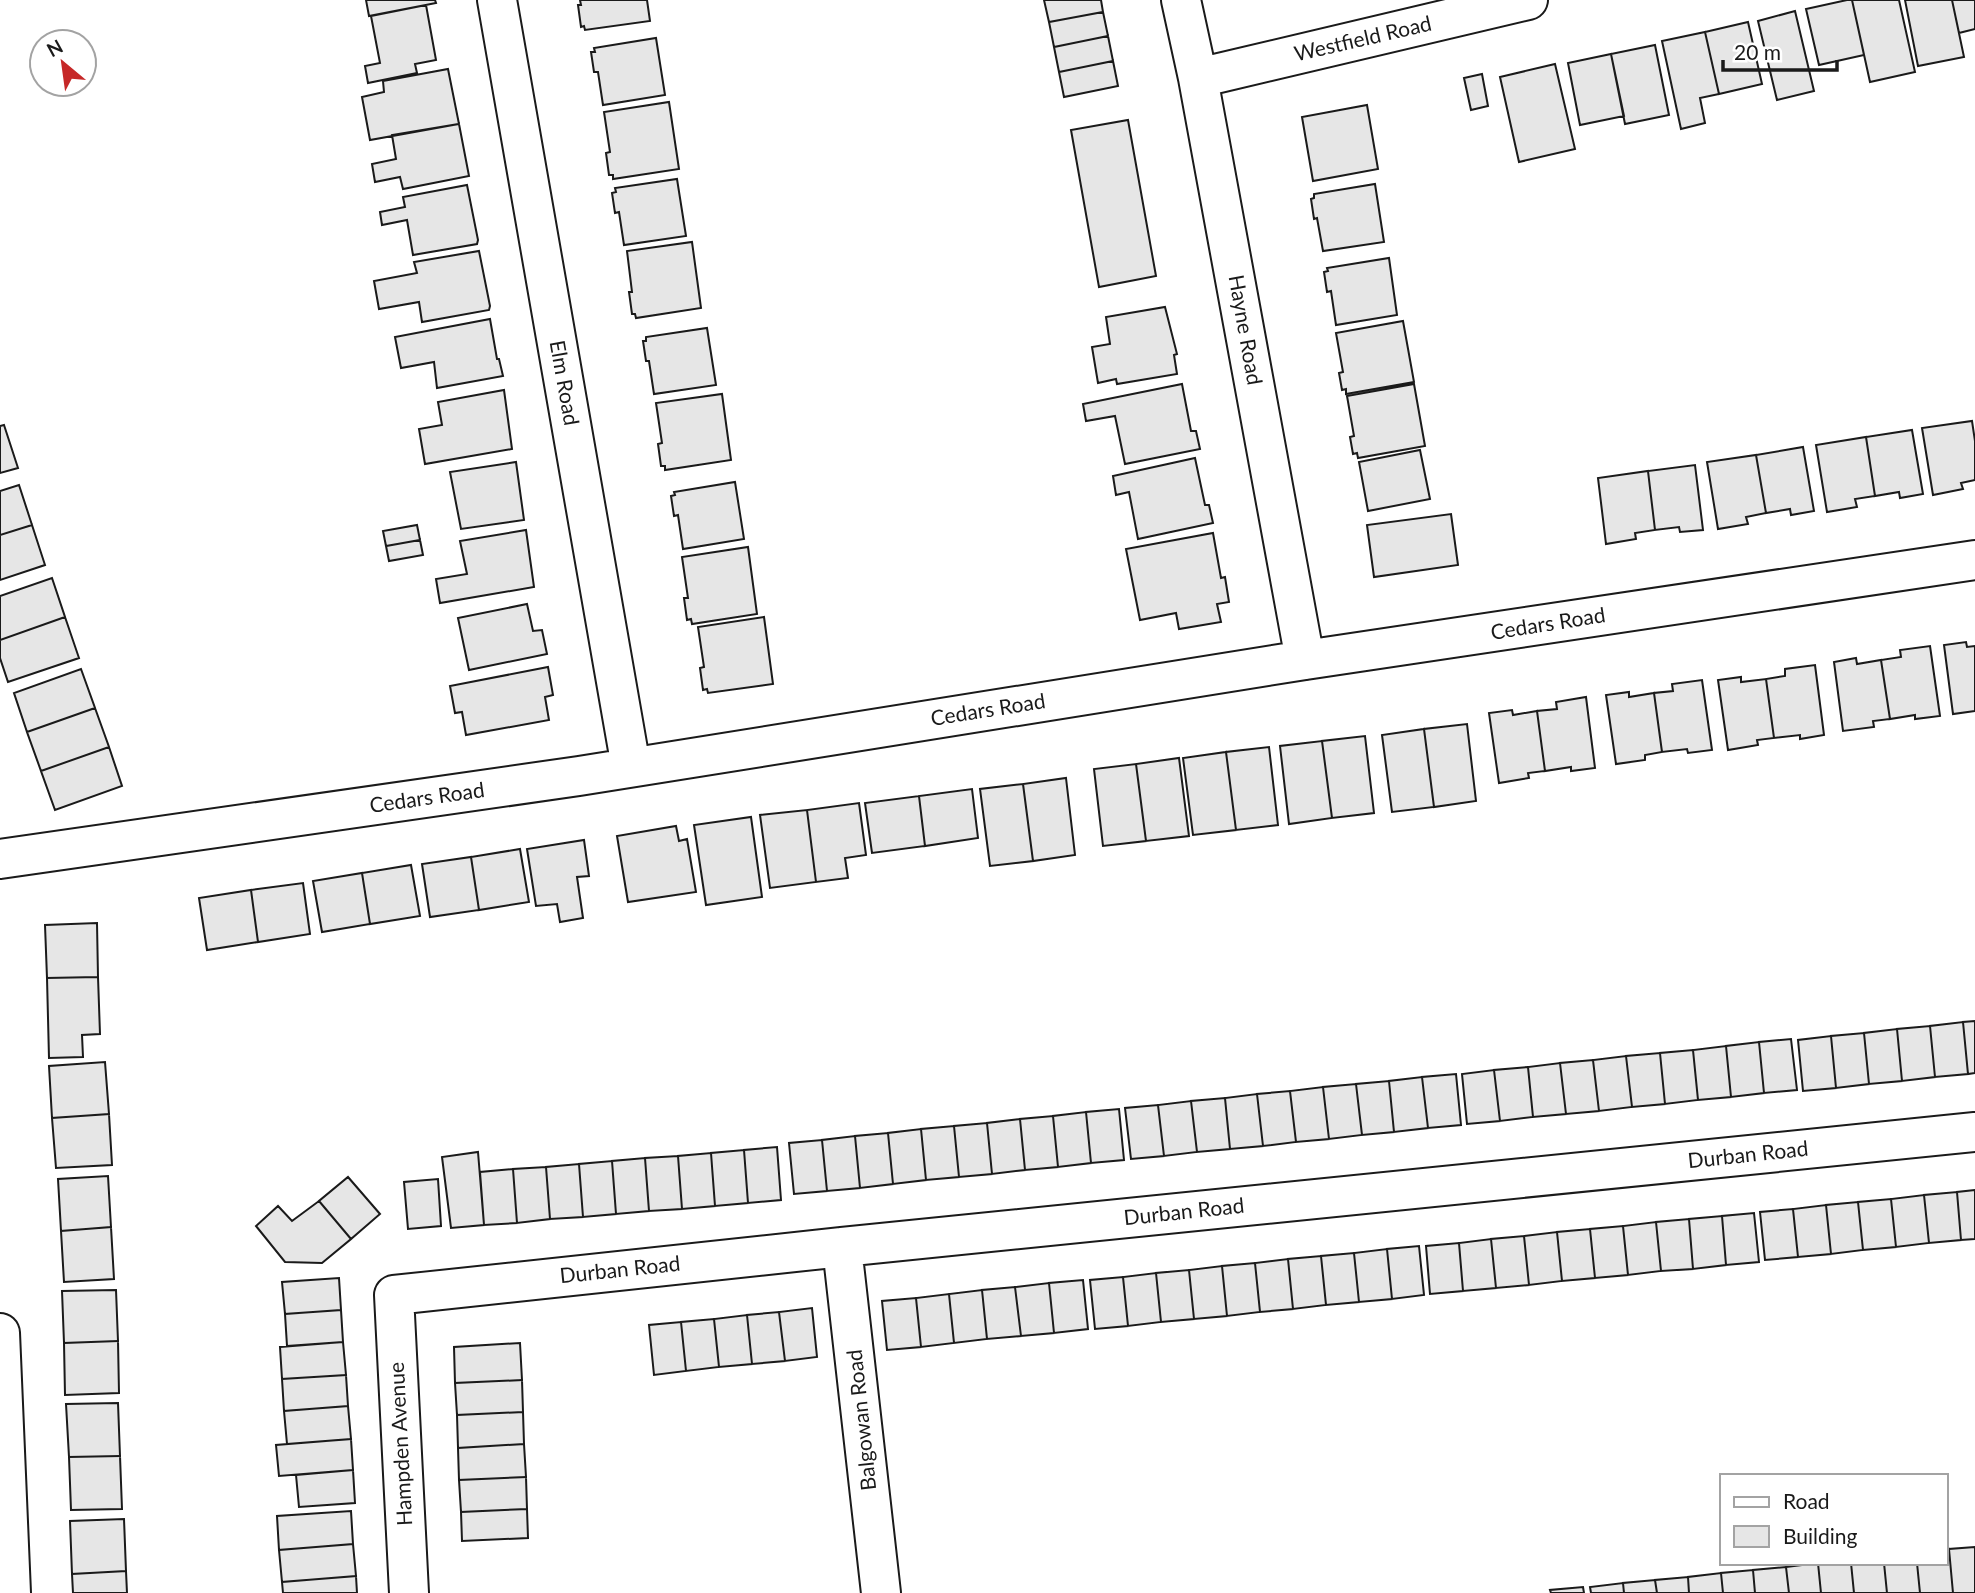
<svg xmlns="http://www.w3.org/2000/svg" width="1975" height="1593" viewBox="0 0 1975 1593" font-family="Lato,sans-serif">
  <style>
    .building { fill: #e6e6e6; stroke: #1a1a1a; stroke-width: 2 }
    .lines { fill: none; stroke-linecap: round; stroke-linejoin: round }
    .minor-casing { stroke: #1a1a1a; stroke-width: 42 }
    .minor { stroke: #fff; stroke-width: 38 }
    .labels { text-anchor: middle; stroke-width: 5; stroke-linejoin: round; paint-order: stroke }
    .street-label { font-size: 21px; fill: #1a1a1a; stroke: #fff }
  </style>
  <rect width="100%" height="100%" fill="#fff"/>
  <path class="building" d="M366,0H435L436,3L369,16Z
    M580,0H647L650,21L585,30L584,26L581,27L578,5H581Z
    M1044,0H1101L1103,12L1049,22Z
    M1847,0H1852L1864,55L1819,65L1806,9Z
    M1852,0H1899L1915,72L1870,82Z
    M1905,0H1952L1964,57L1918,66Z
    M1952,0H1975V29L1959,33Z
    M426,5L436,60L415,64L417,73L368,83L365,66L380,63L371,16Z
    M1795,11L1814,91L1777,100L1758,21Z
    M1103,12L1108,36L1054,47L1049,22Z
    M1748,22L1762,84L1719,94L1705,32Z
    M1705,32L1719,94L1700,98L1705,123L1681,129L1662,41Z
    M1108,36L1113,61L1059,72L1054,47Z
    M656,38L665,95L603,105L598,72H594L591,52H595L594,48Z
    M1655,45L1669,115L1625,124L1611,54Z
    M1611,54L1624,116L1580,125L1568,63Z
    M1113,61L1118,86L1064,97L1059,72Z
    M1555,64L1575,149L1519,162L1500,77Z
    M448,69L459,124L370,140L362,97L384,92L383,81Z
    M1482,74L1488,106L1471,110L1464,78Z
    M669,102L679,169L613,179V175H609L606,153L610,152L604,112Z
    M1367,105L1378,169L1313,181L1302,117Z
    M1128,120L1156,276L1099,287L1071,130Z
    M459,124L469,176L403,189L400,177L375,182L372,164L396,159L392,135Z
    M677,179L686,236L624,245L619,212L615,213L612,193L616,192L615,188Z
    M1375,184L1384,242L1323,251L1317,218L1314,219L1311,199L1314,198V194Z
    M467,185L478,240L477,244L413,255L407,220L382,225L380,212L405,207L403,197Z
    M692,242L701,308L636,318L635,314H632L629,292H632L627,251Z
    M479,251L490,306L489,310L422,322L419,302L379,309L374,281L417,273L414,262Z
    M1389,258L1397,315L1336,325L1331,291L1327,292L1324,272L1328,271L1327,268Z
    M1165,307L1177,354L1174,355L1177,374L1117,384L1116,379L1098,383L1092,347L1110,344L1106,317Z
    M490,319L497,359H499L503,376L437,388L434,362L401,368L395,337Z
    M1403,321L1414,382L1346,394V389L1342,390L1339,373L1343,372L1336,333Z
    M707,328L716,385L654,394L649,361H646L643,341H646V337Z
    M1182,384L1191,431H1196L1200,449L1125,464L1115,416L1086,421L1083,404Z
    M1414,384L1425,446L1358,458L1357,453L1353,454L1350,437L1354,436L1347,396Z
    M504,390L512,449L425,464L419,429L442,425L438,402Z
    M722,394L731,460L665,470V466H661L658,444L662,443L656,403Z
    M1972,421L1975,441V480L1961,483L1963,489L1933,495L1922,428Z
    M4,425L18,468L0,473V426Z
    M1912,430L1923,494L1900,498L1899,492L1875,496L1866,437Z
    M1866,437L1875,496L1855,499L1857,507L1827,512L1816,445Z
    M1803,447L1814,511L1791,515L1790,509L1766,513L1756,455Z
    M1420,450L1430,499L1368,511L1359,462Z
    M1756,455L1766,513L1746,517L1748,524L1718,529L1707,462Z
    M1195,458L1205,505H1209L1213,523L1138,539L1129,492L1116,495L1113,476Z
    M516,462L524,520L461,529L450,472Z
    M1695,465L1703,530L1680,532L1679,527L1655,530L1648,471Z
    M1648,471L1655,530L1635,533L1636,539L1606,544L1598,478Z
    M735,482L744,539L683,549L678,515L674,516L671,496L675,495L674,492Z
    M19,485L32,525L0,535V491Z
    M1451,514L1458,565L1374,577L1367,525Z
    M32,525L45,565L0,580V535Z
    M417,525L420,540L386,546L383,531Z
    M526,530L534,587L440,603L436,579L467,574L460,541Z
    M1213,533L1221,578L1225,577L1229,602L1217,604L1221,622L1179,629L1176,613L1140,620L1126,549Z
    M420,540L423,555L389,561L386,546Z
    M748,547L757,614L692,624L691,619L687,620L684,598H688L682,557Z
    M52,578L65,617L0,640V596Z
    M527,604L533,631L542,630L547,654L469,670L458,618Z
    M65,617L79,658L8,682L0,658V640Z
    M764,617L773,684L708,693L707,689L703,690L700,668L704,667L698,627Z
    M1966,642L1967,647L1975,646V711L1953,714L1944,645Z
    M1930,646L1940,716L1915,719V715L1890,719L1881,660L1901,657L1900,650Z
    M1856,658L1857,664L1881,660L1890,719L1873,721L1874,727L1843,731L1834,662Z
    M1815,665L1824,735L1800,739V735L1774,738L1766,679L1785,676V669Z
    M548,667L553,695L545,697L549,720L466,735L462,712L455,713L450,686Z
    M81,669L95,708L27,732L14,693Z
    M1741,677V682L1766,679L1774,738L1757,740L1758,745L1728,750L1718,680Z
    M1702,680L1712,750L1688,753L1687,749L1662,752L1654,693L1673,691L1672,684Z
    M1629,692V697L1654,693L1662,752L1645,755V760L1616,764L1606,695Z
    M1586,697L1595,768L1571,771V767L1545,771L1537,711L1557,709L1556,702Z
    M95,708L109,747L41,771L27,732Z
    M1512,710L1513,715L1537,711L1545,771L1528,773L1529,778L1499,783L1489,713Z
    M1467,724L1476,801L1434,807L1424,729Z
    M1424,729L1434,807L1392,812L1382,735Z
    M1365,736L1374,813L1332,818L1322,741Z
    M1322,741L1332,818L1289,824L1280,746Z
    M109,747L122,786L55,810L41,771Z
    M1269,747L1278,825L1236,830L1226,752Z
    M1226,752L1236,830L1193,835L1183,758Z
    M1179,758L1189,836L1146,841L1136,764Z
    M1136,764L1146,841L1103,846L1094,769Z
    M1066,778L1075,855L1033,861L1023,784Z
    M1023,784L1033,861L990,866L980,789Z
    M972,789L978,838L925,846L919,796Z
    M919,796L925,846L872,853L865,803Z
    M859,803L866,855L845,858L848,878L816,882L807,810Z
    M807,810L816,882L770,888L760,815Z
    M751,817L762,897L706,905L694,825Z
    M676,826L679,841L687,839L696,892L628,902L617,836Z
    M584,840L589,876L577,877L583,918L560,922L557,904L536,906L527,849Z
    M520,849L529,902L479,910L471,857Z
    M471,857L479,910L430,917L422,864Z
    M411,865L420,916L370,924L362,873Z
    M362,873L370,924L322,932L313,881Z
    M303,883L310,934L258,942L251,890Z
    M251,890L258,942L207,950L199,898Z
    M97,923L98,977L47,978L45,925Z
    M98,977L100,1034L82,1035L83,1057L49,1058L47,978Z
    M1975,1021V1073L1968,1074L1963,1022Z
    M1963,1022L1968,1074L1935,1077L1930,1026Z
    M1930,1026L1935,1077L1902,1081L1897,1029Z
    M1897,1029L1902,1081L1869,1084L1864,1033Z
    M1864,1033L1869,1084L1836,1088L1831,1036Z
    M1831,1036L1836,1088L1803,1091L1798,1040Z
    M1791,1039L1797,1090L1764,1093L1759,1042Z
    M1759,1042L1764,1093L1731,1097L1726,1046Z
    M1726,1046L1731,1097L1698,1100L1693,1050Z
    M1693,1050L1698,1100L1665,1104L1660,1053Z
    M1660,1053L1665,1104L1632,1107L1626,1056Z
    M1626,1056L1632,1107L1599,1111L1593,1060Z
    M1593,1060L1599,1111L1566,1114L1560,1063Z
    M105,1062L109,1114L52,1118L49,1066Z
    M1560,1063L1566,1114L1533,1117L1528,1067Z
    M1528,1067L1533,1117L1500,1121L1494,1070Z
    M1494,1070L1500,1121L1467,1124L1462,1074Z
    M1456,1074L1461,1125L1428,1128L1422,1077Z
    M1422,1077L1428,1128L1394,1132L1389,1081Z
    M1389,1081L1394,1132L1362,1135L1356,1084Z
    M1356,1084L1362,1135L1329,1139L1323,1087Z
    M1323,1087L1329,1139L1296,1142L1290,1091Z
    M1290,1091L1296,1142L1263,1146L1257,1094Z
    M1257,1094L1263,1146L1230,1149L1225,1098Z
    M1225,1098L1230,1149L1197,1152L1191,1101Z
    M1191,1101L1197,1152L1164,1156L1158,1105Z
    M1158,1105L1164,1156L1131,1159L1125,1108Z
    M1119,1109L1124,1160L1091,1163L1086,1112Z
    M1086,1112L1091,1163L1058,1167L1053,1116Z
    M109,1114L112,1165L56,1168L52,1118Z
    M1053,1116L1058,1167L1025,1170L1020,1119Z
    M1020,1119L1025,1170L992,1174L987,1123Z
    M987,1123L992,1174L959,1177L954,1126Z
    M954,1126L959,1177L926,1180L921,1129Z
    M921,1129L926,1180L893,1184L888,1133Z
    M888,1133L893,1184L860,1188L855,1136Z
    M855,1136L860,1188L827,1191L822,1140Z
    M822,1140L827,1191L794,1194L789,1143Z
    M777,1147L781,1200L748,1203L744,1150Z
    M744,1150L748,1203L715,1206L711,1153Z
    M478,1152L484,1225L451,1228L442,1157Z
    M711,1153L715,1206L682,1209L678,1156Z
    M678,1156L682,1209L649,1211L645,1158Z
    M645,1158L649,1211L616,1214L612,1161Z
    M612,1161L616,1214L583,1217L579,1164Z
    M579,1164L583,1217L550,1219L546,1167Z
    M546,1167L550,1219L517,1223L513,1169Z
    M513,1169L517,1223L484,1225L480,1172Z
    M108,1176L111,1227L61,1231L58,1179Z
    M348,1177L380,1214L351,1239L319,1201Z
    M438,1179L441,1226L408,1229L404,1182Z
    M1975,1190V1239L1961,1240L1957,1192Z
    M1957,1192L1961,1240L1929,1243L1924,1195Z
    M1924,1195L1929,1243L1896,1247L1891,1199Z
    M1891,1199L1896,1247L1863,1250L1858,1202Z
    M319,1201L351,1239L322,1263L285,1262L256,1226L278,1206L292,1221Z
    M1858,1202L1863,1250L1831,1254L1826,1205Z
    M1826,1205L1831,1254L1798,1257L1793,1209Z
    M1793,1209L1798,1257L1765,1260L1760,1212Z
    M1754,1213L1759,1262L1726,1265L1722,1216Z
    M1722,1216L1726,1265L1693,1269L1689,1219Z
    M1689,1219L1693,1269L1661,1271L1656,1222Z
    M1656,1222L1661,1271L1628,1275L1623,1226Z
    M1623,1226L1628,1275L1595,1278L1590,1229Z
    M111,1227L114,1279L64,1282L61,1231Z
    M1590,1229L1595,1278L1562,1281L1557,1232Z
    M1557,1232L1562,1281L1529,1285L1524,1236Z
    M1524,1236L1529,1285L1496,1288L1491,1239Z
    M1491,1239L1496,1288L1463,1291L1459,1243Z
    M1459,1243L1463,1291L1430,1294L1426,1246Z
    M1419,1246L1424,1295L1392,1299L1387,1249Z
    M1387,1249L1392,1299L1359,1302L1354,1253Z
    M1354,1253L1359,1302L1326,1305L1321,1256Z
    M1321,1256L1326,1305L1293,1309L1288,1259Z
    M1288,1259L1293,1309L1260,1312L1255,1263Z
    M1255,1263L1260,1312L1227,1316L1222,1266Z
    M1222,1266L1227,1316L1194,1319L1189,1270Z
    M1189,1270L1194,1319L1161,1322L1156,1273Z
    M1156,1273L1161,1322L1128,1326L1123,1277Z
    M1123,1277L1128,1326L1095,1329L1090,1280Z
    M339,1278L341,1310L285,1314L282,1282Z
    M1083,1280L1088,1329L1054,1333L1049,1283Z
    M1049,1283L1054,1333L1021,1336L1015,1287Z
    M1015,1287L1021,1336L987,1339L982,1290Z
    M116,1290L118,1341L64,1343L62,1291Z
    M982,1290L987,1339L954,1343L949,1294Z
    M949,1294L954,1343L921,1347L916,1298Z
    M916,1298L921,1347L887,1350L882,1301Z
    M812,1308L817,1357L785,1361L779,1312Z
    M341,1310L343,1342L287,1346L285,1314Z
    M779,1312L785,1361L752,1364L747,1315Z
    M747,1315L752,1364L719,1367L714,1319Z
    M714,1319L719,1367L686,1371L681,1322Z
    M681,1322L686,1371L654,1375L649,1325Z
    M118,1341L119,1393L65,1395L64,1343Z
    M343,1342L346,1375L282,1379L280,1347Z
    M520,1343L522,1380L455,1383L454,1347Z
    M346,1375L348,1406L284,1411L282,1379Z
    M522,1380L523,1412L457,1415L455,1383Z
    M118,1403L120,1456L69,1457L66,1404Z
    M348,1406L351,1439L287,1444L284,1411Z
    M523,1412L524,1444L458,1448L457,1415Z
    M351,1439L353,1470L279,1476L276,1445Z
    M524,1444L526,1477L459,1480L458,1448Z
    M120,1456L122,1509L71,1510L69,1457Z
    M353,1470L355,1503L299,1507L296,1475Z
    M526,1477L527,1509L461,1512L459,1480Z
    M527,1509L528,1538L462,1541L461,1512Z
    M351,1511L353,1544L279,1550L277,1516Z
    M124,1519L126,1571L72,1574L70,1521Z
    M353,1544L356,1576L282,1582L279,1550Z
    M1975,1547V1593H1953L1949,1549Z
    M1949,1549L1953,1593H1920L1917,1563H1945V1550Z
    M1818,1563L1821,1593H1789L1786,1567Z
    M1818,1563H1851L1854,1593H1821Z
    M1851,1563H1884L1887,1593H1854Z
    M1884,1563H1917L1920,1593H1887Z
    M1786,1567L1789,1593H1755L1753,1570Z
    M1753,1570L1755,1593H1723L1721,1573Z
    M126,1571L127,1593H73L72,1574Z
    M1721,1573L1723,1593H1689L1688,1577Z
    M356,1576L357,1593H283L282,1582Z
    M1688,1577L1689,1593H1657L1655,1580Z
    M1655,1580L1657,1593H1624L1623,1583Z
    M1623,1583L1624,1593H1591L1590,1587Z
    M1583,1587L1584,1593H1551L1550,1590Z"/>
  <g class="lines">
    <defs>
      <path id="minor" d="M497,0L631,767
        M1181,0L1198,78L1305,660
        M1198,78L1528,0
        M0,859L579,776L1305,660L1975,560
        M842,1247L881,1593
        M0,1333L11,1593
        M409,1593L394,1295L842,1247L1975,1132"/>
    </defs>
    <use href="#minor" class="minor-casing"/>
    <use href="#minor" class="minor"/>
  </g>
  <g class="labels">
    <g class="street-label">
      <text transform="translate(1363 39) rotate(-13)" y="7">Westfield Road</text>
      <text transform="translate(1245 330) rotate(80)" y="7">Hayne Road</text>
      <text transform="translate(564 383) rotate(80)" y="7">Elm Road</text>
      <text transform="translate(1548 624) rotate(-9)" y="7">Cedars Road</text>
      <text transform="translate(988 710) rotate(-9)" y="7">Cedars Road</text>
      <text transform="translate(427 798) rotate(-8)" y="7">Cedars Road</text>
      <text transform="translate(1748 1155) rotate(-6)" y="7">Durban Road</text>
      <text transform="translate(1184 1212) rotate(-6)" y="7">Durban Road</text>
      <text transform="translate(620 1270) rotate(-6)" y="7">Durban Road</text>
      <text transform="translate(862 1420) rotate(-96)" y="7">Balgowan Road</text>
      <text transform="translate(401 1444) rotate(-93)" y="7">Hampden Avenue</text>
    </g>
  </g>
  <rect x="1720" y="1474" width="228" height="91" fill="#ffffff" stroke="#a3a3a3" stroke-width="2"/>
  <rect x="1734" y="1497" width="35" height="10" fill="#ffffff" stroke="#a3a3a3" stroke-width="2"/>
  <text x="1783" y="1509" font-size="21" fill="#1a1a1a">Road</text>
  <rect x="1734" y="1526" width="35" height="21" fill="#e6e6e6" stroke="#a3a3a3" stroke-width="2"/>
  <text x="1783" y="1544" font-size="21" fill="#1a1a1a">Building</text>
  <g transform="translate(63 63) rotate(331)"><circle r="33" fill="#ffffff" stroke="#a3a3a3" stroke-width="2"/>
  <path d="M0-5L12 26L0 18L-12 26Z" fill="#c62828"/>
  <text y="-10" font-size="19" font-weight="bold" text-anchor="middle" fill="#1a1a1a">N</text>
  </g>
  <path d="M1723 60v10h114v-10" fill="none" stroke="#1a1a1a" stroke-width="3.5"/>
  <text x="1734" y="60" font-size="21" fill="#1a1a1a" stroke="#ffffff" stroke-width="5" paint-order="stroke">20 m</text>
</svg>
